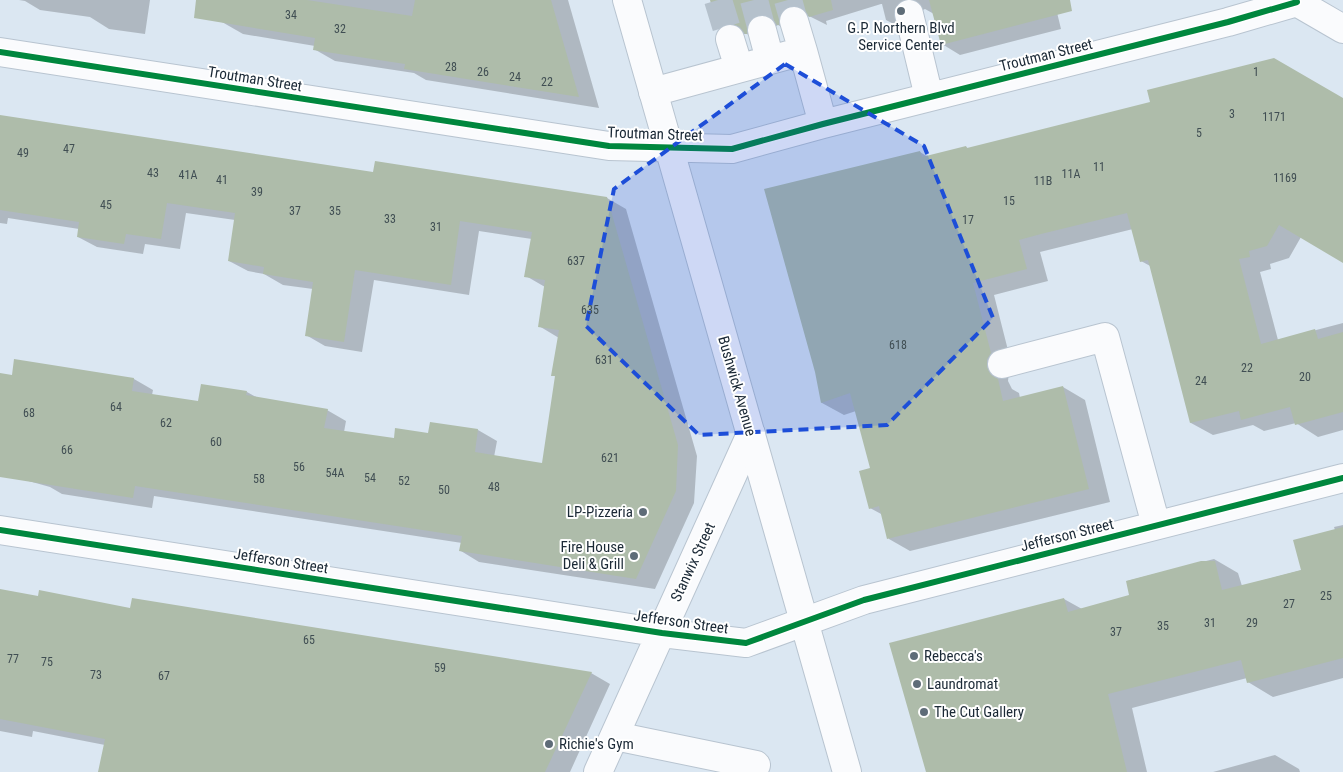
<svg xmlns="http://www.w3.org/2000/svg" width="1343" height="772" viewBox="0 0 1343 772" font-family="'Roboto Condensed',sans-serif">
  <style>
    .shadow { fill: #0003 }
    .building { fill: #aebcaa }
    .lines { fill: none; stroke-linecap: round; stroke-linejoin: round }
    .minor-tunnel { stroke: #b5c1cc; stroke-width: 28; stroke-dasharray: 28 14; stroke-linecap: butt }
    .minor-casing { stroke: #b8c4d0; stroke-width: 30 }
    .major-casing { stroke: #b8c4d0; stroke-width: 30 }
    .minor { stroke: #fafbfd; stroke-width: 28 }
    .major { stroke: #fafbfd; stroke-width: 28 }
    .cycleway-casing { stroke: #fff; stroke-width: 9 }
    .cycleway { stroke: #00873e; stroke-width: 6 }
    .marked { fill: #1d4ed8; fill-opacity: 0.2; stroke: #1d4ed8; stroke-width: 4; stroke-dasharray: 10 6; stroke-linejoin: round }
    .poi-dot { fill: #5e6c78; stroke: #fff; stroke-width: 2 }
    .labels { text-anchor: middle; stroke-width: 4; stroke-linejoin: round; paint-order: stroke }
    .number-label { font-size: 12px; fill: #404e53 }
    .poi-label { font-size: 15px; fill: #1b2936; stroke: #fff; text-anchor: start }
    .street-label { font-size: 15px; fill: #1b2936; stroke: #fff }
  </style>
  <rect width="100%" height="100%" fill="#dbe7f2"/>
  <path class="shadow" d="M19,0H150L145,34L109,29L90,17L40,10L25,1Z
    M226,0H568L599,108L426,80L414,73L335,61L314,49L315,46L243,34L222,22Z
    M712,0H1054L1061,29L960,55L942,44L934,14L925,9L917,13L905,30L886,20L882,4H881L826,21L827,25L809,16L801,21L797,35L778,25L769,30L765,44L747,34H744L738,39L719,28Z
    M1343,99V261L1301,237L1289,258L1270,264L1271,269L1260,272L1278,340L1343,323V430L1318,437L1296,423L1264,431L1253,425L1213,435L1191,423L1152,267L1141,261L1133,229L1040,252L1048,281L994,295L1012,366L1009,372L1008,381L1012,389L1019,393L1020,398L1063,387L1085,400L1110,502L910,551L889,539L883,515L870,508L871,469L856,411L844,415L822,403L816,371L920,152L928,157L966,147L969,149Z
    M0,116L374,173L607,198L626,209L697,456L694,503L655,589L479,562L461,551L462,543L154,496L152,508L62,494L50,487L0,473V374L13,376L15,360L134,379L153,390L152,395L199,402L247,392L258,398L327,410L346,421L344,432L395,440L429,435L478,430L497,441L494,457L543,464L556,377L553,375L559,338L539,326L545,287L526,276L532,239L479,231L469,295L374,280L362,352L325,346L306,335L313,289L283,285L264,274L248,271L229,261L235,220L186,213L180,249L145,244L143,254L97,247L78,237L79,229L8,218L7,224L0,223Z
    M1343,525V678L1273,697L1248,682L1247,678L1132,708L1147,772H928L1064,599L1082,609L1131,596L1127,581L1214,559L1238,573L1242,586L1302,570L1335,530L1334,527Z
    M0,590L39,598L131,609L591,673L610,684L570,772H100L105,745L33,731L32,737L0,731Z
    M1275,755L1299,769L1300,772H1213Z"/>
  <path class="building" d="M196,0H307L412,16L415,0H551L579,97L404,69L405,64L313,50L315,38L194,18Z
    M710,0H831L833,10L809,17L804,9L798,6H790L782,11L779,17V25H777L773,19L767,15H758L751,19L747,26V34H745L740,27L733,24H725L718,29Z
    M929,0H1070L1072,11L941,45Z
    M1274,58L1343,98V263L1279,225L1267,246L1249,251L1250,257L1239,259L1261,344L1315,329L1318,339L1343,332V412L1295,425L1290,407L1241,420L1239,411L1190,423L1148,260L1140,262L1127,213L1041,234L1019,240L1027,269L973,283L991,353L987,359V367L991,375L998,379L1003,401L1063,386L1089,489L887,539L879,506L869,509L859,471L870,468L850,393L821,403L815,372L764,189L920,151L922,157L966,146L967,148L1150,102L1147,90Z
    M0,115L373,172L375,161L607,197L678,445L676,491L636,579L459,551L462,536L135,486L133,498L0,477V373L12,375L14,359L134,378L132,391L198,401L201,384L247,391L246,395L328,409L324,428L394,438L395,428L428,433L430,422L478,429L475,452L542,463L555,376H551L559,330L538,327L545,280L524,277L532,232L460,221L451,285L355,270L344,342L305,336L313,282L263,274L264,267L228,261L235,213L167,203L161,239L126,234L124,244L77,237L79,222L0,210Z
    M1343,527V658L1247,683L1241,660L1108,694L1127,772H926L889,643L1064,598L1068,612L1129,595L1126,581L1201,561H1215L1222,590L1262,580L1301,570L1293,540Z
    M0,589L38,596L39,590L130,608L132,598L592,672L545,772H98L105,739L0,719Z"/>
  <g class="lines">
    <path class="minor-tunnel" d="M718,0L730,39
      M754,0L762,30
      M788,0L794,21"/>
    <defs>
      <path id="minor" d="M909,14L929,97
        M762,30L770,60
        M730,39L739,68
        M803,51L823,124
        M0,52L609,146L732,149L823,124L1228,22L1297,2
        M653,92L803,51L794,21
        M1002,364L1105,337L1156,525
        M0,530L662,633L746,643L864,600L1343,478
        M615,736L756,765
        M598,772L751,434"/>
      <path id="major" d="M627,0L847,772
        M1293,0L1343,29"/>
    </defs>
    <use href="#minor" class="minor-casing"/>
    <use href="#major" class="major-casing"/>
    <use href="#minor" class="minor"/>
    <use href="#major" class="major"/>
    <defs>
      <path id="cycleway" d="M0,52L609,146L732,149L823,124L1228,22L1297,2
        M0,530L662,633L746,643L864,600L1343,478"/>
    </defs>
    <use href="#cycleway" class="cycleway-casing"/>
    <use href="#cycleway" class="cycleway"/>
  </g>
  <path class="marked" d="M785,64L924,146L993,318L887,425L699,435L586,326L614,189Z"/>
  <g class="poi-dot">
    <circle cx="901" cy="11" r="5"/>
    <circle cx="643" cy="512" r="5"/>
    <circle cx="634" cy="556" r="5"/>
    <circle cx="914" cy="656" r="5"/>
    <circle cx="917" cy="684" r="5"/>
    <circle cx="924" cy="712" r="5"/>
    <circle cx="549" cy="744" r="5"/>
  </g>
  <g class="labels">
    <g class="number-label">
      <text x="291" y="19">34</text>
      <text x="340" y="33">32</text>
      <text x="451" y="71">28</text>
      <text x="483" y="76">26</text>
      <text x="1256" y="76">1</text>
      <text x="515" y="81">24</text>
      <text x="547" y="86">22</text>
      <text x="1232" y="118">3</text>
      <text x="1274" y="121">1171</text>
      <text x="1199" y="137">5</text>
      <text x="69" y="153">47</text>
      <text x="23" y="157">49</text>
      <text x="1099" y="171">11</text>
      <text x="153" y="177">43</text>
      <text x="1071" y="178">11A</text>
      <text x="188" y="179">41A</text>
      <text x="1285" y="182">1169</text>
      <text x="222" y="184">41</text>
      <text x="1043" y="185">11B</text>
      <text x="257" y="196">39</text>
      <text x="1009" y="205">15</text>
      <text x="106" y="209">45</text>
      <text x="295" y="215">37</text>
      <text x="335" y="215">35</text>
      <text x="390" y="223">33</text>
      <text x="968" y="224">17</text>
      <text x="436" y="231">31</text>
      <text x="576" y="265">637</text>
      <text x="590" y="314">635</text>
      <text x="898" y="349">618</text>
      <text x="604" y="364">631</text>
      <text x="1247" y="372">22</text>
      <text x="1305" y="381">20</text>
      <text x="1201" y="385">24</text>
      <text x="116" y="411">64</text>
      <text x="29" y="417">68</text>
      <text x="166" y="427">62</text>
      <text x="216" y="446">60</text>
      <text x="67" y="454">66</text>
      <text x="610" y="462">621</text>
      <text x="299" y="471">56</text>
      <text x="335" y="477">54A</text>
      <text x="370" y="482">54</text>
      <text x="259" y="483">58</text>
      <text x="404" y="485">52</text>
      <text x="494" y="491">48</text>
      <text x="444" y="494">50</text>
      <text x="1326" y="600">25</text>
      <text x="1289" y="608">27</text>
      <text x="1210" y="627">31</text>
      <text x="1252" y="627">29</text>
      <text x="1163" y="630">35</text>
      <text x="1116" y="636">37</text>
      <text x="309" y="644">65</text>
      <text x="13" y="663">77</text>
      <text x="47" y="666">75</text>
      <text x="440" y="672">59</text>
      <text x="96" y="679">73</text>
      <text x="164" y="680">67</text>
    </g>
    <g class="poi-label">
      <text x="901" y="33" text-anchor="middle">G.P. Northern Blvd<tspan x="901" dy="17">Service Center</tspan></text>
      <text x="633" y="517" text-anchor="end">LP-Pizzeria</text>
      <text x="624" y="552" text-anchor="end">Fire House<tspan x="624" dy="17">Deli &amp; Grill</tspan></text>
      <text x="924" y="661">Rebecca's</text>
      <text x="927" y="689">Laundromat</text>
      <text x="934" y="717">The Cut Gallery</text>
      <text x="559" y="749">Richie's Gym</text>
    </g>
    <g class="street-label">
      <text transform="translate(1046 55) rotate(-14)" y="5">Troutman Street</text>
      <text transform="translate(255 79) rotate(9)" y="5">Troutman Street</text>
      <text transform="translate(655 134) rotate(2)" y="5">Troutman Street</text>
      <text transform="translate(737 386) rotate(74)" y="5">Bushwick Avenue</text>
      <text transform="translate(1067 535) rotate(-14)" y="5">Jefferson Street</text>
      <text transform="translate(281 561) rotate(9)" y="5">Jefferson Street</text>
      <text transform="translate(693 562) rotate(-65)" y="5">Stanwix Street</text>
      <text transform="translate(681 622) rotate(8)" y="5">Jefferson Street</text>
    </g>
  </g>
</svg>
